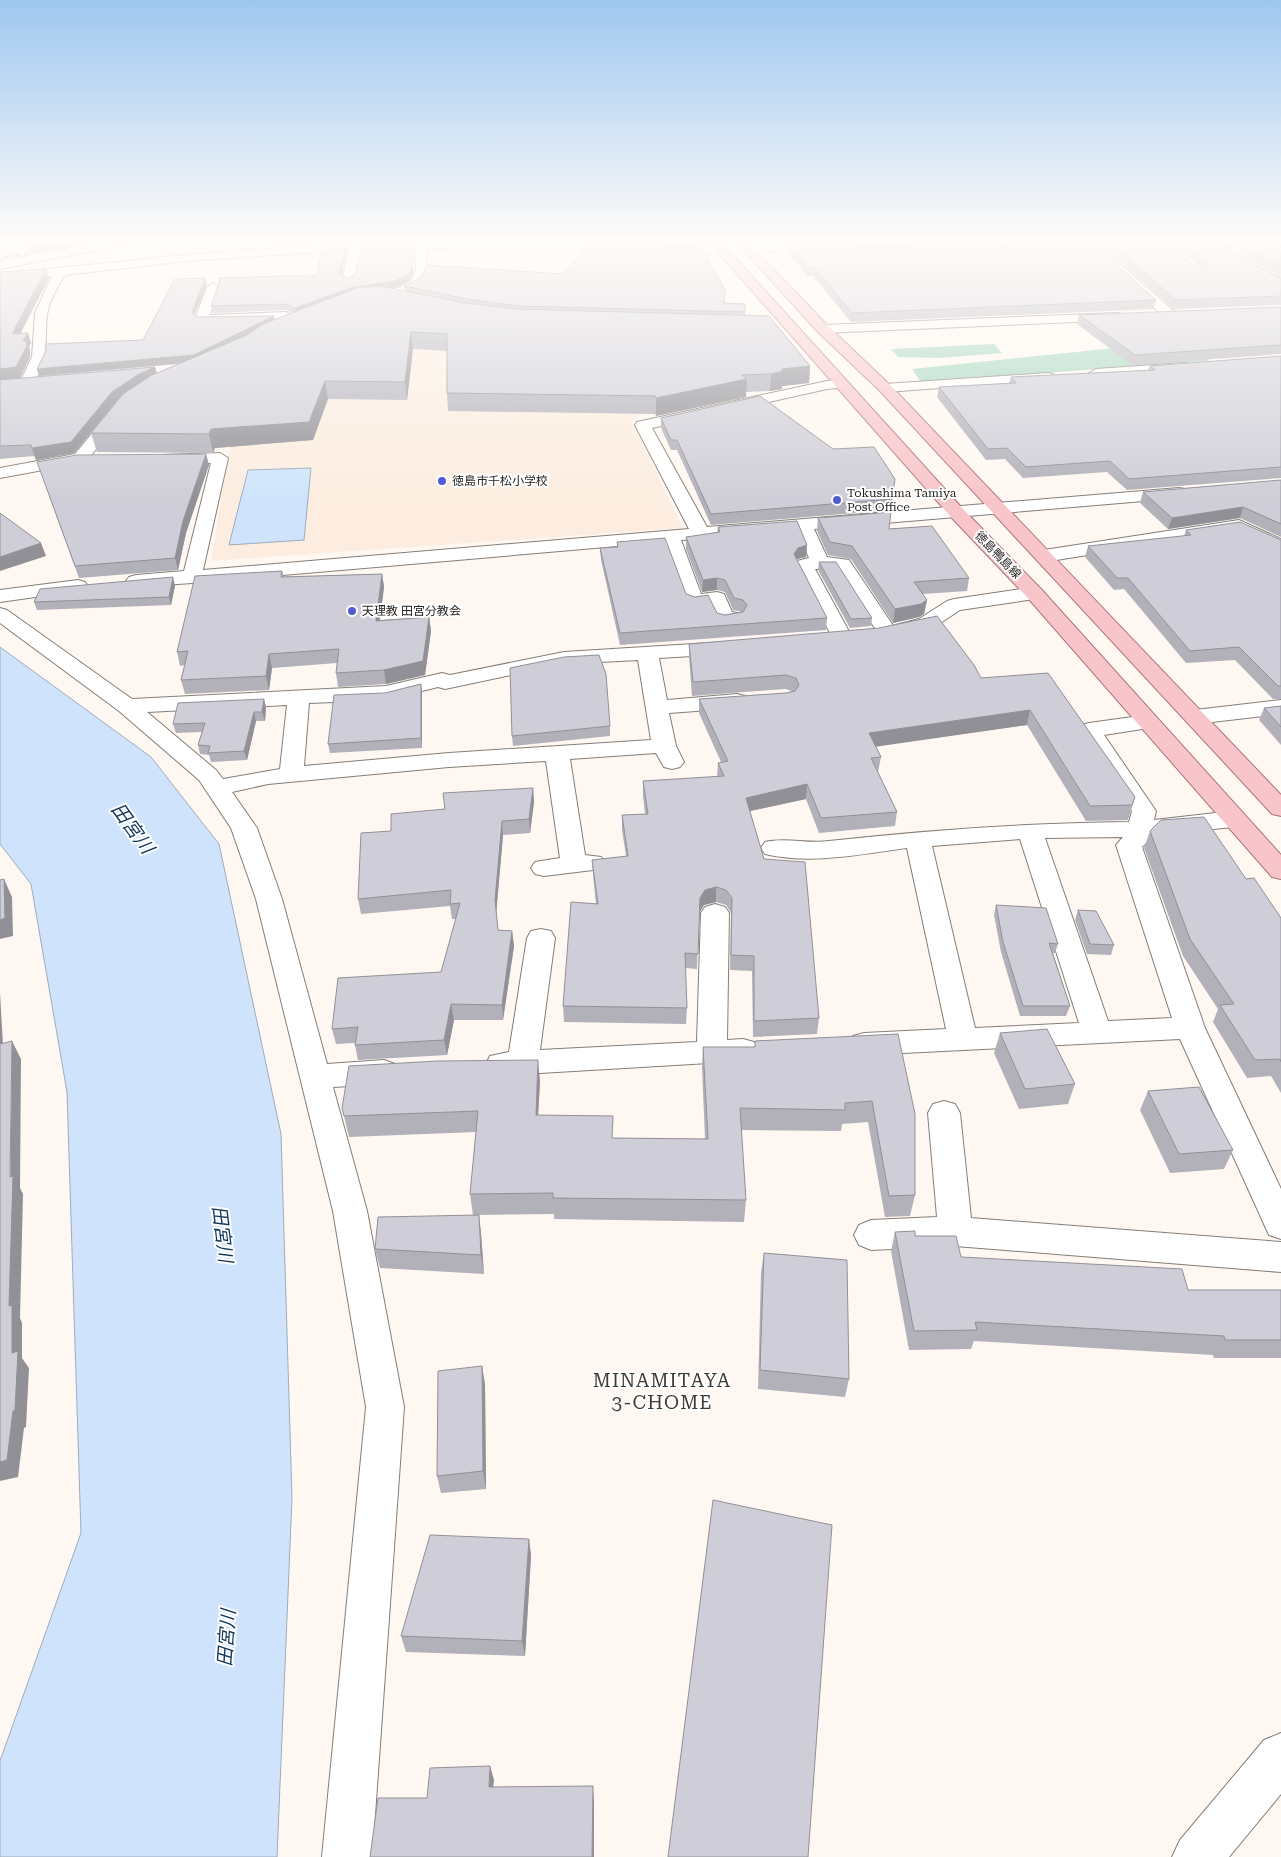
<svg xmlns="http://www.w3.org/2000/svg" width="1281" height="1857" viewBox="0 0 1281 1857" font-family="'Roboto Serif','Noto Sans JP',serif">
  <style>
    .built { fill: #fcede0 }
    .green { fill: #a1d4bc }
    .water { fill: #cfe4fc; stroke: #9dabbb }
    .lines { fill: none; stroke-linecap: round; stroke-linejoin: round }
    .minor-casing { stroke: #857d76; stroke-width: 2 }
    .tertiary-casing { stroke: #857d76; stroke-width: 2 }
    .primary-casing { stroke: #ad7478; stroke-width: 2 }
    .minor { fill: #fff; fill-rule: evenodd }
    .tertiary { fill: #fff; fill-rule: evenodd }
    .primary { fill: #f8c5ca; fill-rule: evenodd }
    .rail-casing { stroke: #67635f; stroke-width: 2.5 }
    .rail { stroke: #fff; stroke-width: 2; stroke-dasharray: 5; stroke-linecap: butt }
    .wall { fill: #b2b1ba; fill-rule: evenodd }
    .shaded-wall { fill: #919097 }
    .building { fill: #cfced8; stroke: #919097; fill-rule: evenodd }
    .poi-dot { fill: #525cd2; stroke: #fff; stroke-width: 2 }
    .labels { text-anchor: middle; stroke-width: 4; stroke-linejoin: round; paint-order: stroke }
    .far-poi-label { font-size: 12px; fill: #282522; stroke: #fff; text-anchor: start }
    .far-street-label { font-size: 12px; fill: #282522; stroke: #fff }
    .near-water-label { font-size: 19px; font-style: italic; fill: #13385d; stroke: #fff }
    .near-neighbourhood-label { font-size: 19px; letter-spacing: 1px; fill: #413b35; stroke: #fff }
  </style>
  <rect width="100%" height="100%" fill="#fff8f2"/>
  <path class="built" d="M427,309L648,404L632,422L683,528L211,561L232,434Z"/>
  <path class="green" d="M1180,341L1209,361L921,382L912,369Z
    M994,344L1002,353L939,358L898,357L891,349Z"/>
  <path class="water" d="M311,468L304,540L229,545L248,470Z
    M0,647L151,757L219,844L281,1134L292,1498L277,1857H0V1761L81,1533L67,1092L31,884L0,844Z"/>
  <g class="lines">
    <defs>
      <path id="minor" d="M326,241H338V243L494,241L626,244L632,247L626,250L426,248C431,288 417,291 382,300L376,296L378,293L400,287L412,280L416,268L415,248L361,250L354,280L348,284L342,280L349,250L186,261L65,275C58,286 49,301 47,315C44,344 50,360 31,387H21L19,384L32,357L35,313L52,276L0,282V274L186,255L326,244Z
        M816,241H848C835,252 766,251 746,251L740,248L746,245Z
        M1081,241H1093L1175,312L1176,315L1175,318H1165Z
        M1249,241H1266L1235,254L1281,279V288L1219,253Z
        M666,246H720L726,249L720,252L662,251L660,249Z
        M213,283L219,287L210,315L286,312L304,322L297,326L284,320L197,322L195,319L207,287Z
        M1117,313L1122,314L1124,317L1122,320L823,333L816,329L823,325Z
        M1185,363L1190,364L1192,367L1190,370L1096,377L1089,373L1096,369Z
        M1048,373L1053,374L1055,377L1053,380L885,392L878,388L885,384Z
        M843,380L850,384L848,387L827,389L652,428L707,527L1179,488L1185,489L1188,493L1185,497L1179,498L814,529L827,557L849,560L894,627L896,625L919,619L947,601L954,599L1034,587L1041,589L1044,593L1041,597L1034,599L960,610L933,628L903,635L896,633L887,638L880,636L836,569H815L852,637L849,641L842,643L835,641L832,637L795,565L797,561L809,558L797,531L681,540L701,594L717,592L724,594L732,612L742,614L745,618L742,622L724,625L717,623L709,605L694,607L687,605L664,542L192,583L136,587L129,585L126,581L129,577L136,575L184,571L211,463H170L162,458L164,455L220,453L228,458L203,570L689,529L635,425L637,422L827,381Z
        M118,406L126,411L86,462L0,478V468L75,454L113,408Z
        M1239,520L1281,539V552L1237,531L1044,562L1037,560L1035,556L1037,552L1044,550Z
        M78,580L85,582L88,586L85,590L0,602V590Z
        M0,608L7,610L132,699L386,686L442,673L450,675L564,652L726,642L733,644L736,648L733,652L726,654L659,658L667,700L737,694L745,696L748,701L745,706L737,708L669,713L676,746L684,762L680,767L672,769L664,767L656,753L570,759L585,855L601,857L605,863L601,869L544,876L535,874L531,868L535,862L560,858L546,761L449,767L268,784L232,792L257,828L282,899L327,1064L384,1060L395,1064L399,1072L395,1080L384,1084L333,1087L367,1211L404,1407L372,1857H322L366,1407L333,1211L256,899L231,828L199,780L119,711L0,623ZM638,660L651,740L449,753L304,766L309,703L386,700L438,687L445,689L564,664ZM287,705L280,769L223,779L216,770L147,712Z
        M1281,700V714L1195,724L1187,722L1184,717L1187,712L1195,710Z
        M1147,715L1155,717L1158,722L1155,727L1104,735L1156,811L1154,820L1233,811L1242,814L1245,819L1242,824L1233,827L1155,835L1142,847L1205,1028L1281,1189V1239L1269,1235L1180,1039L864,1055L853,1052L849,1044L853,1036L864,1033L946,1029L907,848C861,854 811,865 765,854L761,848L765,842C785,837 808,844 829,841C929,830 1028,823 1129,822L1132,811L1078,730L1081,725L1089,723ZM1123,837L1116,845L1172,1018L1108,1021L1045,838ZM1020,839L1079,1023L975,1028L932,846Z
        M715,904L725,907L729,913L727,1040L743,1039L754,1042L758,1050L754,1058L743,1061L523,1074L501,1075L490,1072L486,1064L490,1056L509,1052L527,938L531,931L541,929L551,931L555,938L540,1050L697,1042L701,913L705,907Z
        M944,1101L955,1104L960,1113L971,1218L1281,1242V1272L955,1246L871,1250L859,1245L854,1235L859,1225L871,1220L937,1217L928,1113L933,1104Z
        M1281,1733V1794L1229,1857H1172L1180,1840L1264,1740Z"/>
      <path id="tertiary" d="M108,241H133L128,244L0,269V261Z"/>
      <path id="primary" d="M708,241H720L963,509L1041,589L1281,855V879L1272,877L1027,597L951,517Z
        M735,241H747L828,326L890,385L1281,795V816L1272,814L880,391L818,332Z"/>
    </defs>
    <use href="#minor" class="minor-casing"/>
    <use href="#tertiary" class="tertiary-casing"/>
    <use href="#primary" class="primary-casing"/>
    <use href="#minor" class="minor"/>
    <use href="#tertiary" class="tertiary"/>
    <use href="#primary" class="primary"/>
    <defs>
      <path id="rail" d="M0,258L92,241"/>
    </defs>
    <use href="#rail" class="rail-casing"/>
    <use href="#rail" class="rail"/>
  </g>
  <path class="wall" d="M339,241H390L340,242Z
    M822,241H1034L1040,249L1046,250L1048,249L1042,241H1090L1156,300L1153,309L851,322L813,276H807L788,252V244ZM1014,246L982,249L980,247H981ZM862,252H882L863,253H861Z
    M1096,241H1160L1197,267L1202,268L1166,241H1243L1225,249L1281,279V305L1174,309Z
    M1281,243V277L1239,254L1242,246Z
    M413,251V275L409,281L395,288H391L405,291L404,286L725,300V303L745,304V315L810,366L809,383L782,386V389L770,391L746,392V397L656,416L655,414L448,411L447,393V351L413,349L407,400L328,399L313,440L215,448L213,453L97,452L91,433L116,403L74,453L36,460L34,456L0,459V272L49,278L20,333L31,343L29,346L30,351V357L20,378L155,367L157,373L179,364L39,376L37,369L143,340L207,285L194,315L196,317L274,316V320L292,313L286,310L213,313L211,306L219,282L218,278L316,275L347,252L341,275L348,279Z
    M1281,307V354L1132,365L1077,324L1079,315Z
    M1281,356V478L1127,490L1107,472L1023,478L1005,459L986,460L937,397L939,387L1009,383L1011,377L1148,370L1150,366Z
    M661,418L833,449L895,479L891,510L711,525L677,450H671L661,428Z
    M206,454L209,465L186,533L178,570L79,578L37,462Z
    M1281,480V537L1240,518L1168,529L1140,503L1143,492Z
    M818,518L889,529L969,578L967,591L923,594L927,600L924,614L919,617L893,623L851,559L828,555L817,531Z
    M718,527L807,545L806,557L797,559L827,618L826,630L620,645L601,560L600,548L617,547V542L686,594L717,613L725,615L742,612L733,610L725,592L717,590L702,592L686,549V537L717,533Z
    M1186,530L1281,540V699H1273L1235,660L1186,663L1124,589L1114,590L1085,557L1088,546L1184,536Z
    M819,562L872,618L871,626L850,628L818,570Z
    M282,571L284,577L382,574L384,587L380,620L429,617L431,631L425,675L386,684L338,687L336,673L337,663L272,668L269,690L185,694L181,680L185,665L180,666L177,652Z
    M175,586L171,605L37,610L34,602Z
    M689,644L981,678L1048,673L1135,797L1128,820L1086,821L1027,725L876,746L881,757L878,772L897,812L895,826L819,833L806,799L750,811L764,859L819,1018L817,1034L753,1037L752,971L730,970L731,913L726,905L716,902L704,905L699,913L697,969L685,968L687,1008L686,1024L564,1022L563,1006L596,904L593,875L592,860L626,856L622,830V815L645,814L643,796V781L717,777L718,763L721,762L699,713V699L786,693L792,691L785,689L692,696L689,657Z
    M421,684L422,693V748L330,753L328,744L385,693Z
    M264,699L266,708L265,721H256L247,760L211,762L209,755L200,754L198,745L202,732L176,733L173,724Z
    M1281,706V745L1259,720L1264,708Z
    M610,726V736L513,746L512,736Z
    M533,788L534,802L530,833L503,835L496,915L498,930L512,931L514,946L503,1020H454L447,1055L358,1060L355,1045V1043L336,1044L332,1029L441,972L456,919H452L450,906L361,914L358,899L391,831L445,809Z
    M1150,831L1246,879L1281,918V1093L1271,1076L1247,1078L1213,1022L1218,1009L1183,956L1144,848Z
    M996,905L1058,944L1055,953H1053L1070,1006L1066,1016H1020L1001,952L994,915Z
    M1078,910L1114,945L1111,955L1087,954L1075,920Z
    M1000,1033L1075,1084L1068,1104L1019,1109L994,1053Z
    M898,1034L915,1195L910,1216L885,1217L868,1122L842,1124L841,1131L741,1130L746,1200L744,1222L554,1219V1214L479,1215L481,1234L484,1274L380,1268L375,1249L473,1215L470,1194L476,1132L349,1137L342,1108L540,1081L538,1115L613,1138L705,1139L702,1068L703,1047H755V1041Z
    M1148,1091L1233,1150L1224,1169L1170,1173L1140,1110Z
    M895,1232L915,1236L961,1257L1188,1290H1281V1358H1214L1213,1355L974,1341L971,1349L909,1350L891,1251Z
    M764,1253L849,1379L845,1397L758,1389L761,1272Z
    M482,1366L485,1385L486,1489L441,1493L437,1476Z
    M529,1539L531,1556L525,1656L406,1652L401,1636Z"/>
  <path class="shaded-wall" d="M61,241H74L71,246L31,253L30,247Z
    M979,241H982L981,247L973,253L975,244Z
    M1225,241H1243L1218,251L1221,243Z
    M863,244L862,252L854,258L855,249Z
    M412,245L413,275L409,281L395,288L354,293L296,315L295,308L353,287Z
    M346,246L347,252L340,280L339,273Z
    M46,269L49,278L15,344L12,334Z
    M205,278L207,285L193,318L192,312Z
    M274,316L275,323L196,362L39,376L37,369Z
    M411,332L413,349L407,400L405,382Z
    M28,333L31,343L29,346L30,351V357L20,378L0,381V369L23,341Z
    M810,366L809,383L782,386V389L770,391L771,374L782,369Z
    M155,367L158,378L115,403L74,453L36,460L32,448L139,374Z
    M747,379L746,397L656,416V398Z
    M325,381L328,399L313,440L215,448L213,453L209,434L211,429Z
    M206,454L209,465L186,533L178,570L175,558L183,521Z
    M1243,507L1240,518L1168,529L1172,518Z
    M41,543L46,556L0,571V557Z
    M807,545L806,557L797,559L794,554L798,548Z
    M382,574L384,587L378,634L376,621Z
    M173,577L175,586L171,605L169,597Z
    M717,578V590L702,592L703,580Z
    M927,600L924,614L919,617L893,623L895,609Z
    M429,617L431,631L425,675L386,684L384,670Z
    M269,654L272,668L269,690L266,676Z
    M421,684L422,693V748L421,738Z
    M264,699L266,708L265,721L262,712Z
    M1030,710L1027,725L867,748L869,733Z
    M254,712L256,721L247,760L244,751Z
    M807,784L806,799L745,812L746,798Z
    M533,788L534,802L530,833L529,819Z
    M502,821L503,835L496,915L495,900Z
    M4,879L12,897L13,936L0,939V920Z
    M716,887V902L704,905L699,913L700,898L705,890Z
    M512,931L514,946L503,1020L502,1005Z
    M0,992L4,1063L0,1054Z
    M451,1004L454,1020L447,1055L444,1040Z
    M12,1041L21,1059L20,1188L23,1194L20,1318L22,1323V1358L29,1368L26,1427L24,1428L18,1477L0,1481V1462L12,1353L9,1306Z
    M538,1060L540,1081L537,1136L536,1115Z
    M479,1215L481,1234L484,1274L481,1255Z
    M482,1366L485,1385L486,1489L483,1471Z
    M529,1539L531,1556L525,1656L522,1641Z
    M490,1766L494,1780L492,1800L489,1787Z
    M593,1786L594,1800V1857H592Z"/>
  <path class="building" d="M31,241H61L30,247Z
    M822,241H979L975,244L982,249L1020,246L1022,242L1021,241H1034L1040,249L1046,250L1052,247L1053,244L1050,241H1090L1156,300L852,313L814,267H808L788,244ZM863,244H911L910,250L863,253L855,249Z
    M1108,241H1160L1197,267L1202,268L1209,262L1180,241H1225L1221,243L1220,246L1281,279V296L1176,300Z
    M1253,241H1279L1281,243V267L1242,246Z
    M590,243L702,248L726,292L723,303L745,304V312L518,306L467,299L404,286L420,278L427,265L564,274Z
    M412,245V269L408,275L394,281L353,287L295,308L285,304L211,306L220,281L218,278L316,275L322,253H324L325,247L346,246L339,273L348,279L355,274L362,246Z
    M46,269L12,334L28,333L23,341H27V346L16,367L0,369V272Z
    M205,278L192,312L196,317L274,316L194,355L37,369L46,351V344L143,340L175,279Z
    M380,286L465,303L517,309L769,316L810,366L782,369L783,371L771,374L742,375L747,379L656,398L655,396L447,393V334L411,332L405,382L325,381L309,422L211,429L209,434L91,433L123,394L150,376L247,335L263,324L357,288Z
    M1281,307V345L1135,355L1079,315Z
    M1281,356V467L1129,479L1110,461L1026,467L1007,448L988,449L939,387L1016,383L1011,377L1155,370L1150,366Z
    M155,367L139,374L112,392L71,442L32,448L31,445L0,446V380Z
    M760,396L833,449L874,447L895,479L892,499L711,514L677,440H671L661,418Z
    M206,454L183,521L175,558L75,566L37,462L77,455Z
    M1281,480V524L1243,507L1172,518L1143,492Z
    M891,512L889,529L932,526L969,578L914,582L927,600L921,604L895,609L852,546L830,542L818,518Z
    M0,513L41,543L0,557Z
    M797,521L807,545L798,548L794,554L827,618L620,633L600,548L618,547L617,542L665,538L686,594L695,597L708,595L717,613L725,615L743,612L747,605L743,600L734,598L725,580L717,578L703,580L686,537L720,532L718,527Z
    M1240,522L1281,540V686H1278L1239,647L1190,651L1128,578H1117L1088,546L1191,535L1186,530Z
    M819,562H836L872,618L851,619Z
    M282,571L281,577L382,574L376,621L429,617L423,661L384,670L336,673L339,649L269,654L266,676L181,680L188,651L177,652L195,576Z
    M173,577L169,597L34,602L40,589Z
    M937,616L974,665L981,678L1048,673L1135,797L1132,805L1090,806L1030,710L869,733L881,757L871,758L897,812L821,818L807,784L746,798L764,859L805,862L819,1018L754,1021V956L731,955L732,898L726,890L716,887L705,890L700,898L698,954L685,953L687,1008L563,1006L571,902L598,904L592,860L628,856L622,815L648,814L643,781L724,776L718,763L728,761L699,699L786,693L795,691L799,685L796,678L786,675L693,682L689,644L879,628Z
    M599,655L606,674L610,726L512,736L510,668L564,657Z
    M421,684V738L328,744L334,695L385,693Z
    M264,699L262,712H254L244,751L208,753L210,746L198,745L205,723L173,724L178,703Z
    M1281,706V727L1264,708Z
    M533,788L529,819L502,821L495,900L498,930L512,931L502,1005L451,1004L444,1040L355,1045L358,1027L332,1029L338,978L441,972L460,903L450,904L451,890L358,899L361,833L391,831V814L445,809L443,793Z
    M1204,817L1246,879L1254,878L1281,918V1062L1280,1059L1255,1060L1220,1005L1234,1004L1190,939L1150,831L1161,820Z
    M4,879L5,918L0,920V880Z
    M996,905L1046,908L1058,944L1049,943L1070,1006H1023L1003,942Z
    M1078,910L1096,911L1114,945L1090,944Z
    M1047,1029L1075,1084L1025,1089L1000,1033Z
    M898,1034L915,1114V1195L889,1196L872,1101L845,1103V1110L740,1108L746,1200L553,1198V1193L470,1194L478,1111L344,1116L342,1108L349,1066L438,1061L538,1060L536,1115L613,1116L612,1138L708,1139L703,1047H755V1041Z
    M12,1041L10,1177L13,1176L9,1306L12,1305V1353L18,1351L15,1410L13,1411L7,1460L0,1462V1044Z
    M1199,1087L1233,1150L1179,1154L1148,1091Z
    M479,1215L481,1255L375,1249L378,1217Z
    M915,1231V1236H956L961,1257L1182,1269L1188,1290H1281V1340H1225L1224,1336L975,1322L977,1330L914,1331L895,1232Z
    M764,1253L847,1260L849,1379L760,1370Z
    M482,1366L483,1471L437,1476L438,1371Z
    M713,1500L832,1525L808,1857H668Z
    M430,1535L529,1539L522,1641L401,1636Z
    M490,1766L489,1787L593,1786L592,1857H370L378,1798H427L430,1768Z"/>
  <linearGradient id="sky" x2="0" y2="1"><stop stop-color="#9ec7f0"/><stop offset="0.48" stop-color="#fffcf9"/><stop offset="1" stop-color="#fffcf9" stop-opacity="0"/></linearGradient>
  <rect width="1281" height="501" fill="url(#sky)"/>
  <g class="poi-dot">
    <circle cx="442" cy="481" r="5"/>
    <circle cx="837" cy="500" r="5"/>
    <circle cx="352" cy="611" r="5"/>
  </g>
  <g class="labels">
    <g class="far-poi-label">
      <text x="452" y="485">徳島市千松小学校</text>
      <text x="847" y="497">Tokushima Tamiya<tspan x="847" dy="14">Post Office</tspan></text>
      <text x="362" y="615">天理教 田宮分教会</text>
    </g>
    <g class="far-street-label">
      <text transform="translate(998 555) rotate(46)" y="4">徳島鴨島線</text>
    </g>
    <g class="near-water-label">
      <text transform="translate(133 828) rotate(54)" y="7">田宮川</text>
      <text transform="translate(223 1234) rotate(83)" y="7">田宮川</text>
      <text transform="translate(226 1638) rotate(-86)" y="7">田宮川</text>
    </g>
    <g class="near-neighbourhood-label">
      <text x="662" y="1387">MINAMITAYA<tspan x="662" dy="22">3-CHOME</tspan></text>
    </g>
  </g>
</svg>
